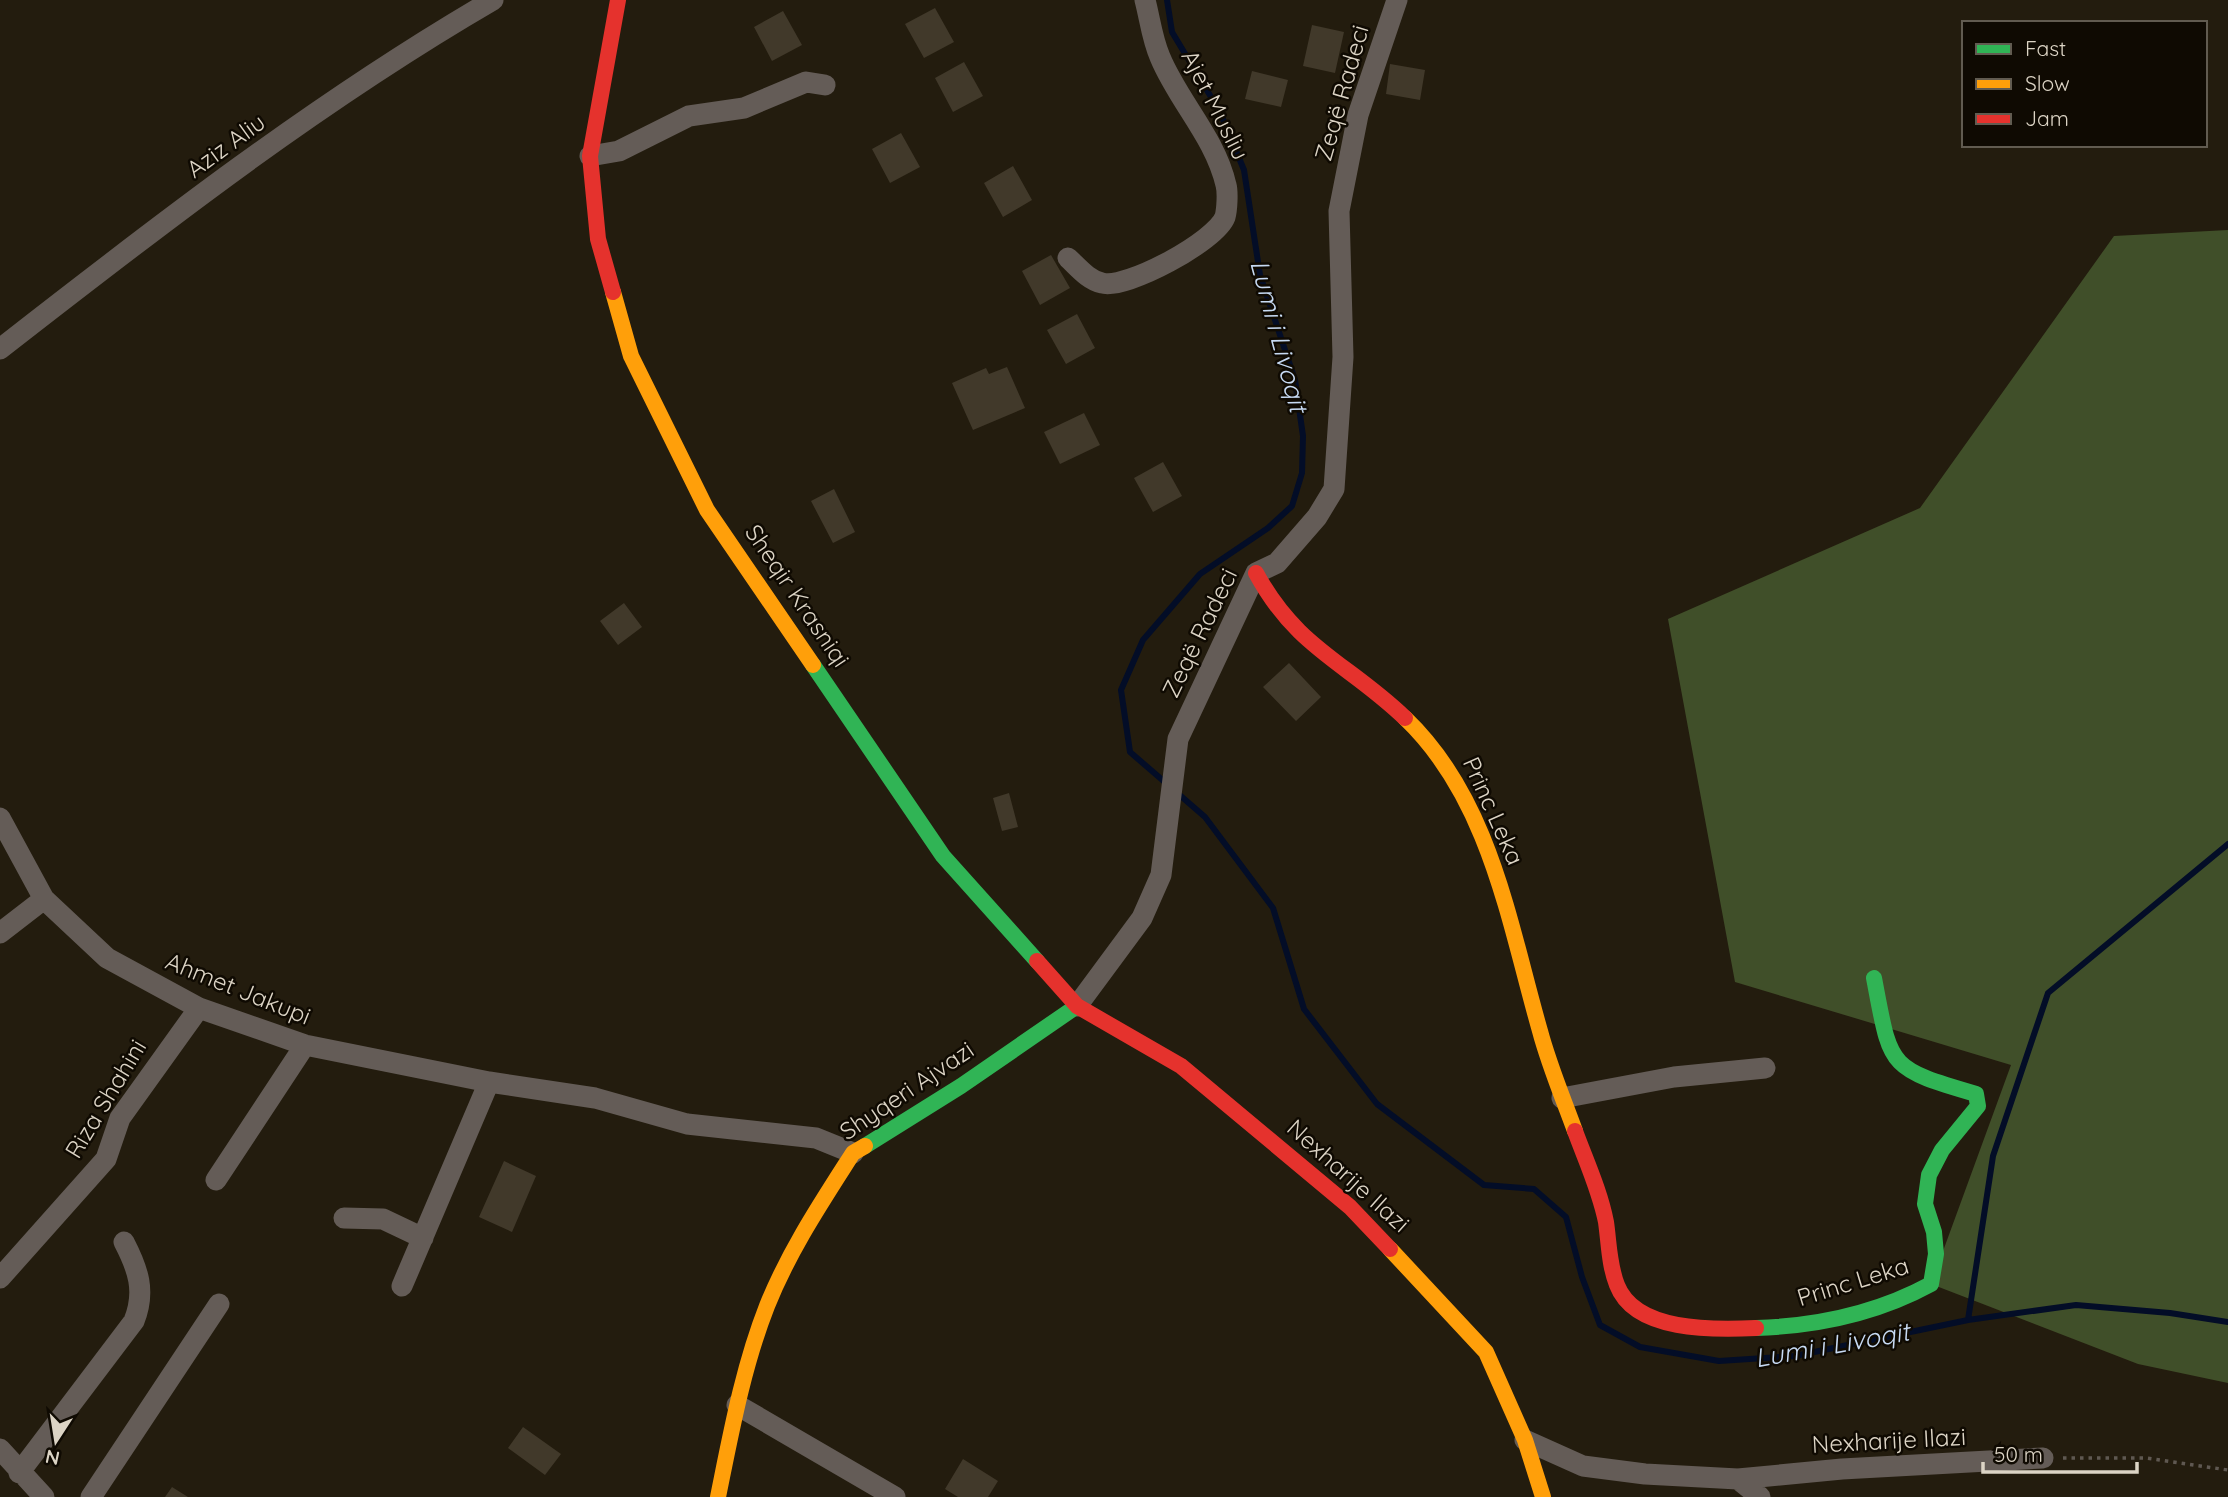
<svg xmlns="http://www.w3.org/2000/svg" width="2228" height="1497" viewBox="0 0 2228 1497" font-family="Quicksand,sans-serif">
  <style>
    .forest { fill: #404f29 }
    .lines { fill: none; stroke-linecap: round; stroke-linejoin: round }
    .stream { stroke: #030d27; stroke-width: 6 }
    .building { fill: #41392a }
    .path { stroke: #5f5851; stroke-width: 3.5; stroke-dasharray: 3.5 5; stroke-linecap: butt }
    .street { stroke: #645c57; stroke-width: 21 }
    .fast { stroke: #30b455; stroke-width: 16 }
    .slow { stroke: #ff9f0a; stroke-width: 16 }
    .jam { stroke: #e5322d; stroke-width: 16 }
    .labels { text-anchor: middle; stroke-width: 5; stroke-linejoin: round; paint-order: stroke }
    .street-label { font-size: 24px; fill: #dcd4c5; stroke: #0f0a02 }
    .water-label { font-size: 26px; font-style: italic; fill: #c7daf3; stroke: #0f0a02 }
  </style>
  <rect width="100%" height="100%" fill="#231c0e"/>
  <path class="forest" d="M2228,230V1383L2138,1364L1931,1284L2011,1065L1735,982L1668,619L1920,508L2114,236Z"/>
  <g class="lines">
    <path class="stream" d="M1167,784L1130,752L1121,690L1143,640L1200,574L1268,528L1292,506L1302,473L1303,436L1295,380L1260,275L1244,170L1220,112L1172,32L1167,0
      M1175,791L1205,817L1273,908L1304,1009L1377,1104L1484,1185L1534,1189L1566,1217L1582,1277L1600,1325L1640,1347L1719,1361L1795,1356L1968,1320L2076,1305L2170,1313L2228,1322
      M1968,1320L1993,1156L2048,993L2228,844"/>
  </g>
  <path class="building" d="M935,8L954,42L924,58L905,24Z
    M783,11L802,45L772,61L754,27Z
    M1312,25L1344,32L1335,73L1303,66Z
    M964,62L983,96L953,112L935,78Z
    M1390,64L1425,70L1420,100L1386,94Z
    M1252,71L1288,80L1281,107L1245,99Z
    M901,133L920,167L890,183L872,149Z
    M1013,166L1032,200L1003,217L984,183Z
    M1051,255L1070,288L1040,305L1022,271Z
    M1077,314L1095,348L1066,364L1047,330Z
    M1007,367L1025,408L973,430L952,383L986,368L989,374Z
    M1084,413L1100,445L1060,464L1044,432Z
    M1163,462L1182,496L1153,512L1134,478Z
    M834,489L855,532L833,543L811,501Z
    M624,603L642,627L618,645L600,621Z
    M1289,663L1321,697L1296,721L1263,687Z
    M1009,793L1018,827L1002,831L993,798Z
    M504,1161L536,1176L512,1232L479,1217Z
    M523,1427L561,1454L545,1475L508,1448Z
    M963,1459L998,1481L988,1497H958L945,1489Z
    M172,1487L188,1497H165Z"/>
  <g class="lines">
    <path class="path" d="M2063,1458H2146L2228,1470"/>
    <path class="street" d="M590,156L619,151L689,116L744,108L806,82L825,85
      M1068,258C1078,267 1088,280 1102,283C1126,290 1216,241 1225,217C1227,210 1228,192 1226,185C1215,137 1178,101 1160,57C1152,39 1150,19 1145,0
      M0,349C159,225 319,101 493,0
      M0,818L44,899L107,958L199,1008L305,1045L489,1082L595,1098L687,1124L816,1138L853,1153
      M0,933L44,899
      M1077,1006L1142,918L1161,875L1178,739L1256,573L1277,563L1317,517L1334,489L1343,357L1339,211L1358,115L1397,0
      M1562,1098L1674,1077L1765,1068
      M216,1180L305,1045
      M344,1218L383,1219L423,1238
      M0,1278L106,1159L120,1118L199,1008
      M402,1286L489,1082
      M737,1405L895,1497
      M1525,1440L1583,1466L1645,1474L1738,1479L1842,1469L2043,1458
      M0,1449L44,1497
      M19,1473L134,1321C146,1291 138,1269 124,1242
      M1738,1479L1760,1497
      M91,1497L219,1304"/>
    <path class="fast" d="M813,665L943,856L1037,961
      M865,1146L961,1086L1077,1006
      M1756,1328C1818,1326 1876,1314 1931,1284L1936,1254L1934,1232L1925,1204L1929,1175L1942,1150L1978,1106L1976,1094C1886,1068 1891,1067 1874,978"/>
    <path class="slow" d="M613,292L631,356L707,510L813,665
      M1405,718C1490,799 1509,923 1540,1031C1549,1065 1563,1098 1575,1131
      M1390,1249L1486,1352L1525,1440L1543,1497
      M718,1497C731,1433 743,1367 767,1306C789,1251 821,1203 853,1153L865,1146"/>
    <path class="jam" d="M613,292L598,239L590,156L618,0
      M1256,573C1297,649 1348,663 1405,718
      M1037,961L1077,1006L1181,1066L1350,1207L1390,1249
      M1575,1131C1586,1161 1600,1191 1606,1222C1609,1243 1609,1265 1617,1285C1635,1332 1713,1330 1756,1328"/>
  </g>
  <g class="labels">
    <g class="street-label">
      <text transform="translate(1342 93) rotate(-74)" y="8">Zeqë Radeci</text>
      <text transform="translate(1215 105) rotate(63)" y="8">Ajet Musliu</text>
      <text transform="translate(226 146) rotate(-36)" y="8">Aziz Aliu</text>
      <text transform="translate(797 596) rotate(56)" y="8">Sheqir Krasniqi</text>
      <text transform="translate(1200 633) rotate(-64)" y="8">Zeqë Radeci</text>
      <text transform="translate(1493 811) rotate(66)" y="8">Princ Leka</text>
      <text transform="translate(238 989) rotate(22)" y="8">Ahmet Jakupi</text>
      <text transform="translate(907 1091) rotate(-34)" y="8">Shyqeri Ajvazi</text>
      <text transform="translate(106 1099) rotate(-59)" y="8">Riza Shahini</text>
      <text transform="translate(1348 1176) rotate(42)" y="8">Nexharije Ilazi</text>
      <text transform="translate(1853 1282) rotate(-17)" y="8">Princ Leka</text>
      <text transform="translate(1889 1441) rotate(-3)" y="8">Nexharije Ilazi</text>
    </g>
    <g class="water-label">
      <text transform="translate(1279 336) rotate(75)" y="9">Lumi i Livoqit</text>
      <text transform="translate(1832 1345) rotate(-10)" y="9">Lumi i Livoqit</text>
    </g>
  </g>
  <rect x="1962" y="21" width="245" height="126" fill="#0f0a02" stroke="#615b50" stroke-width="2"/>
  <rect x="1976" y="44" width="35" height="10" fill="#30b455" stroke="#615b50" stroke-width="2"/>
  <text x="2025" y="56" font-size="21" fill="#dcd4c5">Fast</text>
  <rect x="1976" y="79" width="35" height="10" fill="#ff9f0a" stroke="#615b50" stroke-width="2"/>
  <text x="2025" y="91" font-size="21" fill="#dcd4c5">Slow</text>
  <rect x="1976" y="114" width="35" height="10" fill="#e5322d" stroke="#615b50" stroke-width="2"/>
  <text x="2025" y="126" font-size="21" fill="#dcd4c5">Jam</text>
  <g transform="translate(56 1441) rotate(192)" stroke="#0f0a02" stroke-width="5" paint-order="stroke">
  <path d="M0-5L12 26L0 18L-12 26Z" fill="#dcd4c5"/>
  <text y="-10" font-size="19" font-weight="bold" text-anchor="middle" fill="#dcd4c5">N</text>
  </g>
  <path d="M1983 1462v10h154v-10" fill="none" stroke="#dcd4c5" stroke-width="3.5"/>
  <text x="1994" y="1462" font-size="21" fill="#dcd4c5" stroke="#0f0a02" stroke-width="5" paint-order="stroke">50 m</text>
</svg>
